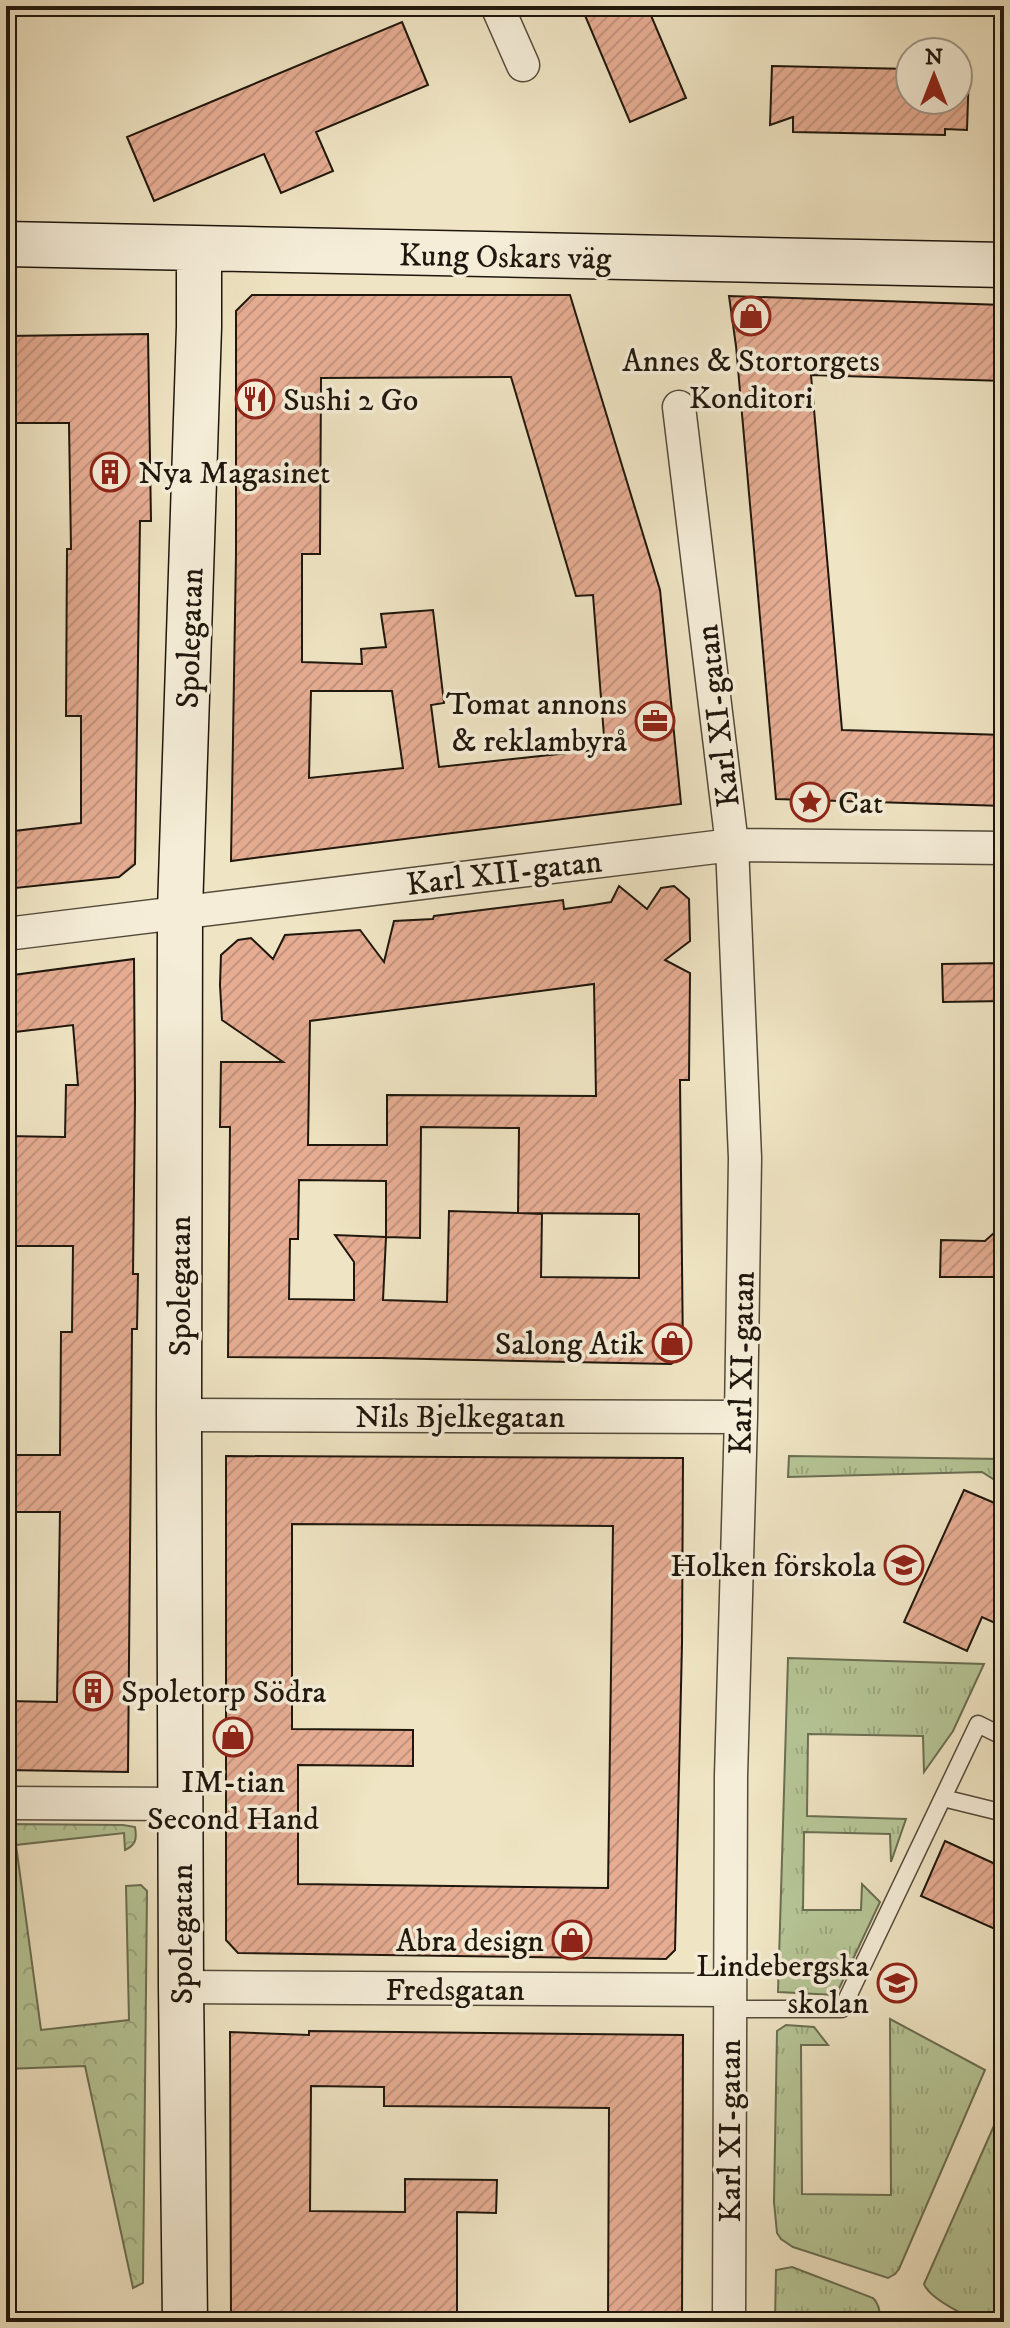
<svg xmlns="http://www.w3.org/2000/svg" width="1010" height="2328" viewBox="0 0 1010 2328" font-family="'IM FELL DW Pica',serif">
  <style>
    .grass { fill: url(#grass-tufts); stroke: #6a6e52; stroke-width: 2 }
    .forest { fill: url(#forest-crowns); stroke: #6a6e52; stroke-width: 2 }
    .building { fill: url(#building-hatch); stroke: #1f170d; stroke-width: 2; fill-rule: evenodd }
    .lines { fill: none; stroke-linecap: round; stroke-linejoin: round }
    .lane-casing { stroke: #534a3a; stroke-width: 19 }
    .street-casing { stroke: #534a3a; stroke-width: 35 }
    .secondary-casing { stroke: #1f170d; stroke-width: 47 }
    .lane { stroke: #f5edd8; stroke-width: 16 }
    .street { stroke: #f5edd8; stroke-width: 32 }
    .secondary { stroke: #f5edd8; stroke-width: 44 }
    .labels { text-anchor: middle; stroke-width: 7; stroke-linejoin: round; paint-order: stroke }
    .street-label { font-size: 32px; fill: #1f170d; stroke: #f5edd8 }
    .poi-label { font-size: 32px; fill: #1f170d; stroke: #f5edd8; text-anchor: end }
  </style>
  <defs>
    <pattern id="grass-tufts" width="24" height="20" patternUnits="userSpaceOnUse" patternTransform="scale(2)"><rect width="24" height="20" fill="#b6c596"/><path d="M3 7l-1-3M5 7V3M7 7l1-3M15 17l-1-3M17 17v-4M19 17l1-3" fill="none" stroke="#9ca880"/></pattern>
    <pattern id="forest-crowns" width="20" height="18" patternUnits="userSpaceOnUse" patternTransform="scale(2)"><rect width="20" height="18" fill="#b6c596"/><path d="M2 6a3 3 0 1 1 6 0M12 15a3 3 0 1 1 6 0" fill="none" stroke="#9ca880"/></pattern>
    <pattern id="building-hatch" width="6" height="6" patternUnits="userSpaceOnUse" patternTransform="scale(2)"><rect width="6" height="6" fill="#e6ad93"/><path d="M-1 1l2-2M0 6l6-6M5 7l2-2" fill="none" stroke="#c5947e"/></pattern>
  </defs>
  <rect width="100%" height="100%" fill="#efe4c3"/>
  <filter id="stains"><feTurbulence type="fractalNoise" baseFrequency=".0025" numOctaves="4"/><feColorMatrix values="0 0 0 0 .2 0 0 0 0 .09 0 0 0 0 .02 0 0 0 .5 -.17"/></filter>
  <radialGradient id="worn" r=".72"><stop offset=".6" stop-color="#630" stop-opacity="0"/><stop offset="1" stop-color="#630" stop-opacity=".3"/></radialGradient>
  <path class="grass" d="M789,1456L1004,1459V1486L982,1472L788,1477Z
    M788,1658L984,1664L953,1731L924,1772L923,1736L808,1734L807,1816L906,1819L891,1862L890,1834L804,1832L803,1910H861L862,1884L880,1902L836,1995L778,1992Z
    M890,2019L985,2070L899,2269L895,2274L888,2278L793,2247L781,2239L777,2233L774,2202L777,2031L786,2025L814,2027L828,2045H801L802,2194L891,2195Z
    M1004,2103V2322C998,2322 990,2323 984,2322C969,2319 929,2298 924,2284Z
    M792,2267L873,2298C879,2304 881,2314 879,2322H775L776,2270Z"/>
  <path class="forest" d="M6,1824L123,1825L135,1827C137,1839 136,1845 125,1850L124,1833L16,1845L41,2030L129,2020L126,1886L141,1885L147,1891L143,2283L133,2288L85,2066L6,2069Z"/>
  <path class="building" d="M581,6H647L686,98L630,122Z
    M402,22L428,85L316,132L333,171L281,193L264,154L154,201L127,137Z
    M772,66L910,69V100H958V70H969L967,130L945,129V135L793,132V117L770,125Z
    M252,295H570L660,590L681,804L231,861L236,554V311ZM511,377L576,596L593,595L605,749L439,767L431,705L444,703L433,610L381,614L386,647L361,649L362,664L302,662V554H320L321,378ZM311,691H392L403,768L309,778Z
    M729,296L1004,305V381L811,375L842,730L1004,735V806L776,799L736,346Z
    M148,334L151,521H140L135,864L119,877L6,889V832L81,823V716H66L67,549H71L69,423H6V336Z
    M619,886L647,909L661,888L674,886L689,899L690,941L665,960L690,973L689,1080H680L683,1356L671,1364L381,1358L228,1357L230,1127H220L221,1062H283L222,1020L220,985L221,955L238,940L251,938L273,959L285,935L360,930L384,962L394,921L433,919L434,916L563,900L564,909L593,905L611,902ZM594,984L596,1096L387,1095V1145H308L310,1021ZM421,1127L519,1128L518,1213L449,1211L447,1302L383,1300L386,1237L335,1235L354,1262V1300L289,1299L290,1239H298L299,1180L386,1181V1237L420,1238ZM518,1213L639,1214V1278L541,1277L542,1214Z
    M134,959L135,1100L133,1274H138L137,1329H132L128,1772L6,1770V1701L57,1702L60,1512H6V1455H60L61,1332H72L73,1246H6V1136L65,1137L66,1085H78L73,1025L6,1033V976Z
    M1004,963V1001L943,1002L942,964Z
    M1004,1224V1277H940L941,1240L985,1241Z
    M226,1456L683,1458L682,1643L675,1950L666,1959L238,1953L226,1940ZM292,1524L613,1526L608,1888L298,1884V1765L413,1766V1730L292,1729Z
    M964,1490L1004,1507V1627L982,1617L967,1651L904,1622Z
    M945,1841L1004,1868V1933L921,1896Z
    M309,2031L683,2035L682,2322H608L609,2108L384,2106V2087L311,2086L310,2211L405,2212V2179L497,2180L496,2213L457,2212V2322H231L230,2032L309,2035Z"/>
  <g class="lines">
    <defs>
      <path id="lane" d="M943,1798L1004,1813
        M729,2009H842L978,1724L1004,1737"/>
      <path id="street" d="M497,6L523,65
        M679,407L732,845L745,1158L741,1417L731,1776L729,2322
        M6,934L732,845L1004,848
        M179,1415L741,1417
        M6,1803L181,1804
        M181,1987L729,1990"/>
      <path id="secondary" d="M6,244L1004,265
        M185,2322L181,1987L179,1415L180,911L199,327V250"/>
    </defs>
    <use href="#lane" class="lane-casing"/>
    <use href="#street" class="street-casing"/>
    <use href="#secondary" class="secondary-casing"/>
    <use href="#lane" class="lane"/>
    <use href="#street" class="street"/>
    <use href="#secondary" class="secondary"/>
  </g>
  <defs>
    <symbol id="shop-ring" viewBox="-11 -11 22 22"><circle r="9.5" fill="#f5edd8" stroke="#8f2418" stroke-width="1.5"/><path d="M-5-2.5h2.3a2.7 3.5 0 0 1 5.4 0H5L5.5 6h-11ZM-1.5-2.5h3a1.5 2.3 0 0 0-3 0Z" fill="#8f2418"/></symbol>
    <symbol id="restaurant-ring" viewBox="-11 -11 22 22"><circle r="9.5" fill="#f5edd8" stroke="#8f2418" stroke-width="1.5"/><path d="M-5-6h1v4h1v-4h1v4h1v-4h1v5L-1.5 .5V6h-2V.5L-5-1ZM5-6V6H3V1.5H1.5Q1.5-4 5-6Z" fill="#8f2418"/></symbol>
    <symbol id="building-ring" viewBox="-11 -11 22 22"><circle r="9.5" fill="#f5edd8" stroke="#8f2418" stroke-width="1.5"/><path d="M-4-6H4V6H1V3H-1V6H-4ZM-2.5-4.3h1.7v1.8h-1.7ZM.8-4.3h1.7v1.8H.8ZM-2.5-1h1.7V.8h-1.7ZM.8-1h1.7V.8H.8Z" fill="#8f2418"/></symbol>
    <symbol id="office-ring" viewBox="-11 -11 22 22"><circle r="9.5" fill="#f5edd8" stroke="#8f2418" stroke-width="1.5"/><path d="M-6-3h4V-5.5h4V-3h4V5H-6ZM-1-4.5V-3h2v-1.5ZM-6 0V1H6V0Z" fill="#8f2418"/></symbol>
    <symbol id="sight-ring" viewBox="-11 -11 22 22"><circle r="9.5" fill="#f5edd8" stroke="#8f2418" stroke-width="1.5"/><path d="M0-6L1.8-2.2L6-1.7L2.9 1.2L3.7 5.4L0 3.3L-3.7 5.4L-2.9 1.2L-6-1.7L-1.8-2.2Z" fill="#8f2418"/></symbol>
    <symbol id="school-ring" viewBox="-11 -11 22 22"><circle r="9.5" fill="#f5edd8" stroke="#8f2418" stroke-width="1.5"/><path d="M0-5L7-2L0 1L-7-2ZM-4 1L0 2.5L4 1V4Q0 6-4 4Z" fill="#8f2418"/></symbol>
  </defs>
  <g fill-rule="evenodd">
    <use href="#shop-ring" x="729" y="294" width="44" height="44"/>
    <use href="#restaurant-ring" x="233" y="377" width="44" height="44"/>
    <use href="#building-ring" x="88" y="450" width="44" height="44"/>
    <use href="#office-ring" x="633" y="699" width="44" height="44"/>
    <use href="#sight-ring" x="788" y="780" width="44" height="44"/>
    <use href="#shop-ring" x="650" y="1321" width="44" height="44"/>
    <use href="#school-ring" x="882" y="1543" width="44" height="44"/>
    <use href="#building-ring" x="71" y="1669" width="44" height="44"/>
    <use href="#shop-ring" x="211" y="1715" width="44" height="44"/>
    <use href="#shop-ring" x="550" y="1918" width="44" height="44"/>
    <use href="#school-ring" x="875" y="1961" width="44" height="44"/>
  </g>
  <g class="labels">
    <g class="street-label">
      <text transform="translate(505 256) rotate(1)" y="11">Kung Oskars väg</text>
      <text transform="translate(189 638) rotate(-88)" y="11">Spolegatan</text>
      <text transform="translate(717 716) rotate(-97)" y="11">Karl XI-gatan</text>
      <text transform="translate(504 872) rotate(-7)" y="11">Karl XII-gatan</text>
      <text transform="translate(179 1286) rotate(-90)" y="11">Spolegatan</text>
      <text transform="translate(741 1363) rotate(-89)" y="11">Karl XI-gatan</text>
      <text x="460" y="1427">Nils Bjelkegatan</text>
      <text transform="translate(181 1934) rotate(-90)" y="11">Spolegatan</text>
      <text x="455" y="2000">Fredsgatan</text>
      <text transform="translate(729 2131) rotate(-90)" y="11">Karl XI-gatan</text>
    </g>
    <g class="poi-label">
      <text x="751" y="371" text-anchor="middle">Annes &amp; Stortorgets<tspan x="751" dy="37">Konditori</tspan></text>
      <text x="283" y="410" text-anchor="start">Sushi 2 Go</text>
      <text x="138" y="483" text-anchor="start">Nya Magasinet</text>
      <text x="627" y="714">Tomat annons<tspan x="627" dy="37">&amp; reklambyrå</tspan></text>
      <text x="838" y="813" text-anchor="start">Cat</text>
      <text x="644" y="1354">Salong Atik</text>
      <text x="876" y="1576">Holken förskola</text>
      <text x="121" y="1702" text-anchor="start">Spoletorp Södra</text>
      <text x="233" y="1792" text-anchor="middle">IM-tian<tspan x="233" dy="37">Second Hand</tspan></text>
      <text x="544" y="1951">Abra design</text>
      <text x="869" y="1976">Lindebergska<tspan x="869" dy="37">skolan</tspan></text>
    </g>
  </g>
  <rect width="1010" height="2328" fill="none" stroke="#efe4c3" stroke-width="32"/>
  <rect x="8" y="8" width="994" height="2312" fill="none" stroke="#1f170d" stroke-width="4"/>
  <rect x="16" y="16" width="978" height="2296" fill="none" stroke="#1f170d" stroke-width="2"/>
  <g transform="translate(934 76)"><circle r="38" fill="#f5edd8" stroke="#9f9787" stroke-width="2"/>
  <path d="M0-6L14 30L0 20L-14 30Z" fill="#8f2418"/>
  <text y="-12" font-size="22" font-weight="bold" text-anchor="middle" fill="#1f170d">N</text>
  </g>
  <rect width="100%" height="100%" filter="url(#stains)"/>
  <rect width="100%" height="100%" fill="url(#worn)"/>
</svg>
